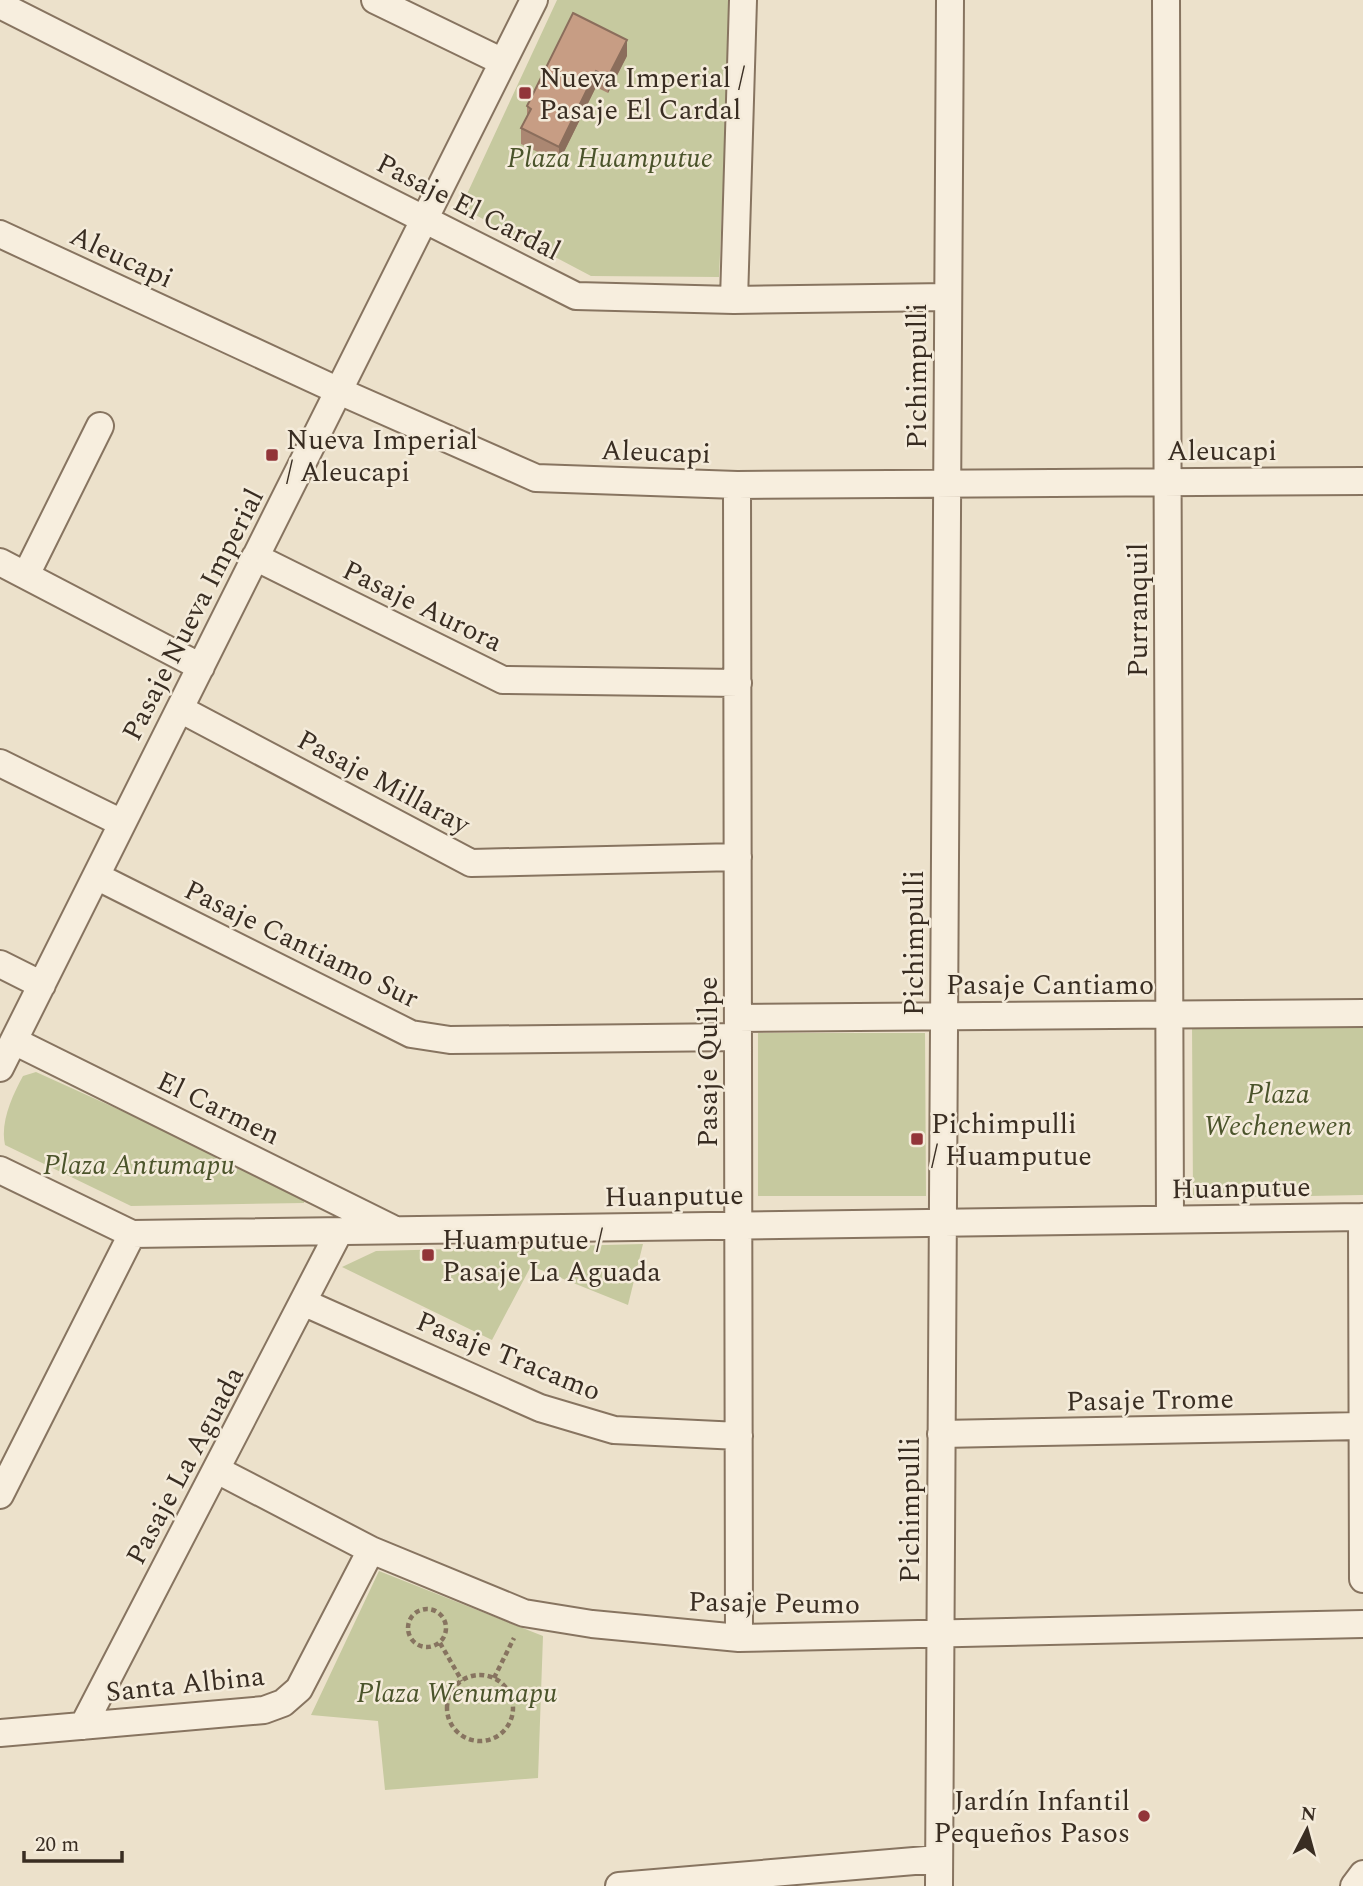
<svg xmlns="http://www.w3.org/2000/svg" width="1363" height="1886" viewBox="0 0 1363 1886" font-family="Spectral,serif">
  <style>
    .green { fill: #c6c99f }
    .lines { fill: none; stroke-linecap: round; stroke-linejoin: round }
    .street-casing { stroke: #877460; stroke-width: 30 }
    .path { stroke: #877460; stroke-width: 4.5; stroke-dasharray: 5 3.5; stroke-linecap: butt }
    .street { stroke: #f7eede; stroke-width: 26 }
    .wall { fill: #ab8772 }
    .shaded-wall { fill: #8b6e5c }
    .building { fill: #c79d84; stroke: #8b6e5c; stroke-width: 2 }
    .poi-dot { fill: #923539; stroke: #f4ebda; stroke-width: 2.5 }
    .labels { text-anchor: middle; stroke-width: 5; stroke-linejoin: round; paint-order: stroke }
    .poi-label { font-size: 28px; fill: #392d22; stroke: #f4ebda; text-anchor: start }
    .park-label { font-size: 28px; font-style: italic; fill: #4b542b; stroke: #f4ebda }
    .street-label { font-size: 28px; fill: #392d22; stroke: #f4ebda }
  </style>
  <rect width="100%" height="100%" fill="#ece1cb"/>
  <path class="green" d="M557,0H731L719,277L591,276L466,210L467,194Z
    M1363,1022V1195L1193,1198L1192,1023Z
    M758,1033H925L926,1196H758Z
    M36,1072L305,1194L304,1203L131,1206L5,1145C0,1123 12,1096 23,1076Z
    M643,1244L628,1305L531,1266L492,1340L342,1267L376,1251Z
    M379,1571L543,1636L538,1778L385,1790L378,1721L311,1715Z"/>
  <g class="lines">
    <defs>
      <path id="street" d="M375,0L503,62
        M1166,0L1170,1219
        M0,5L576,296L734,300L948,297
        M0,234L339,391L536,478L737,485L1363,481
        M734,300L743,0
        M737,485L739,1638
        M255,557L503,680L738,683
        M0,562L201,667
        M26,575L100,426
        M180,709L471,863L738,857
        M0,763L122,823
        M96,876L411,1034L450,1040L738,1037
        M0,964L42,985
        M738,1018L1363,1013
        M14,1041L391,1228
        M0,1068L534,0
        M0,1170L132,1234L1363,1217
        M1362,1217L1363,1579
        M305,1303L540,1408L614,1430L739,1436
        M941,1434L1361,1426
        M217,1470L371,1550L524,1613L592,1624L739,1638L1363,1624
        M0,1495L132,1234
        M83,1726L339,1232
        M0,1733L264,1710L283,1703L299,1689L371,1550
        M619,1886L938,1859
        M939,1886L950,0
        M1354,1886L1363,1874"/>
    </defs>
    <use href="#street" class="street-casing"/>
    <path class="path" d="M408 1628a19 19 0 1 1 38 0a19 19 0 1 1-38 0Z
      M440,1643L462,1681
      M447 1708a33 33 0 1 1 66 0a33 33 0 1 1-66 0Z
      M494,1678L514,1638"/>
    <use href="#street" class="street"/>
  </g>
  <path class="wall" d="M627,56L608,93L596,87L559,162L521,144V128L527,117V106Z"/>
  <path class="shaded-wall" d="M627,40V56L608,93V77Z
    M596,71V87L559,162V147Z"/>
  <path class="building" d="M573,13L627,40L608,77L596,71L559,147L521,128L531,109L527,106Z"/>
  <g class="poi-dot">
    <rect x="518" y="86" width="14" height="14" rx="3.5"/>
    <rect x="265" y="448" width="14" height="14" rx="3.5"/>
    <rect x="910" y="1132" width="14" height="14" rx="3.5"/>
    <rect x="421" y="1248" width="14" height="14" rx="3.5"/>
    <circle cx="1144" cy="1816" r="7"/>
  </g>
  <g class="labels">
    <g class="poi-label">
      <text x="539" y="87">Nueva Imperial /<tspan x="539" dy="32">Pasaje El Cardal</tspan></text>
      <text x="286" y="449">Nueva Imperial<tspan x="286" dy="32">/ Aleucapi</tspan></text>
      <text x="931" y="1133">Pichimpulli<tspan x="931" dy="32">/ Huamputue</tspan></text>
      <text x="442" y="1249">Huamputue /<tspan x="442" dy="32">Pasaje La Aguada</tspan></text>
      <text x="1130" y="1810" text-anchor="end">Jardín Infantil<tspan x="1130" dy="32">Pequeños Pasos</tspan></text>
    </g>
    <g class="park-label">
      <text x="610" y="167">Plaza Huamputue</text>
      <text x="1278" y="1103">Plaza<tspan x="1278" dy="32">Wechenewen</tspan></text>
      <text x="139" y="1174">Plaza Antumapu</text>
      <text x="457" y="1702">Plaza Wenumapu</text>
    </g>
    <g class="street-label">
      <text transform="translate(469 206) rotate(27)" y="10">Pasaje El Cardal</text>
      <text transform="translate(122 256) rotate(25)" y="10">Aleucapi</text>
      <text transform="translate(916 376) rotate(-90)" y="10">Pichimpulli</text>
      <text x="1222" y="460">Aleucapi</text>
      <text transform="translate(656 451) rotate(2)" y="10">Aleucapi</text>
      <text transform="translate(423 605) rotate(26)" y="10">Pasaje Aurora</text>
      <text transform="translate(1137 610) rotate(-90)" y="10">Purranquil</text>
      <text transform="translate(192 614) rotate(-63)" y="10">Pasaje Nueva Imperial</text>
      <text transform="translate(384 781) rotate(28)" y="10">Pasaje Millaray</text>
      <text transform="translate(302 943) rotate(26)" y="10">Pasaje Cantiamo Sur</text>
      <text transform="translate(913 943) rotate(-90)" y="10">Pichimpulli</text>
      <text x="1050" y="994">Pasaje Cantiamo</text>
      <text transform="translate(707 1062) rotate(-90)" y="10">Pasaje Quilpe</text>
      <text transform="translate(219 1107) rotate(26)" y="10">El Carmen</text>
      <text transform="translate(1241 1187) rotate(-1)" y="10">Huanputue</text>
      <text transform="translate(674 1195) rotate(-1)" y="10">Huanputue</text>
      <text transform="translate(509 1355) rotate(22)" y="10">Pasaje Tracamo</text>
      <text transform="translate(1150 1399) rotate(-1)" y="10">Pasaje Trome</text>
      <text transform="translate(184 1465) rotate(-62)" y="10">Pasaje La Aguada</text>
      <text transform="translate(909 1510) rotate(-90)" y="10">Pichimpulli</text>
      <text transform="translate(774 1602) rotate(1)" y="10">Pasaje Peumo</text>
      <text transform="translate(185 1683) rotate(-6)" y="10">Santa Albina</text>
    </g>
  </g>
  <g transform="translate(1307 1830) rotate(6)" stroke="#f4ebda" stroke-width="5" paint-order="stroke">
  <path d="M0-5L12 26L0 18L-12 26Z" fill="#392d22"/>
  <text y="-10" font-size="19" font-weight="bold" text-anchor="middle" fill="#392d22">N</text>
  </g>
  <path d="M24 1851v10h98v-10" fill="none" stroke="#392d22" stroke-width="3.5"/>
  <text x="35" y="1851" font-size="21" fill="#392d22" stroke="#f4ebda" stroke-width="5" paint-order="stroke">20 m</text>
</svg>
